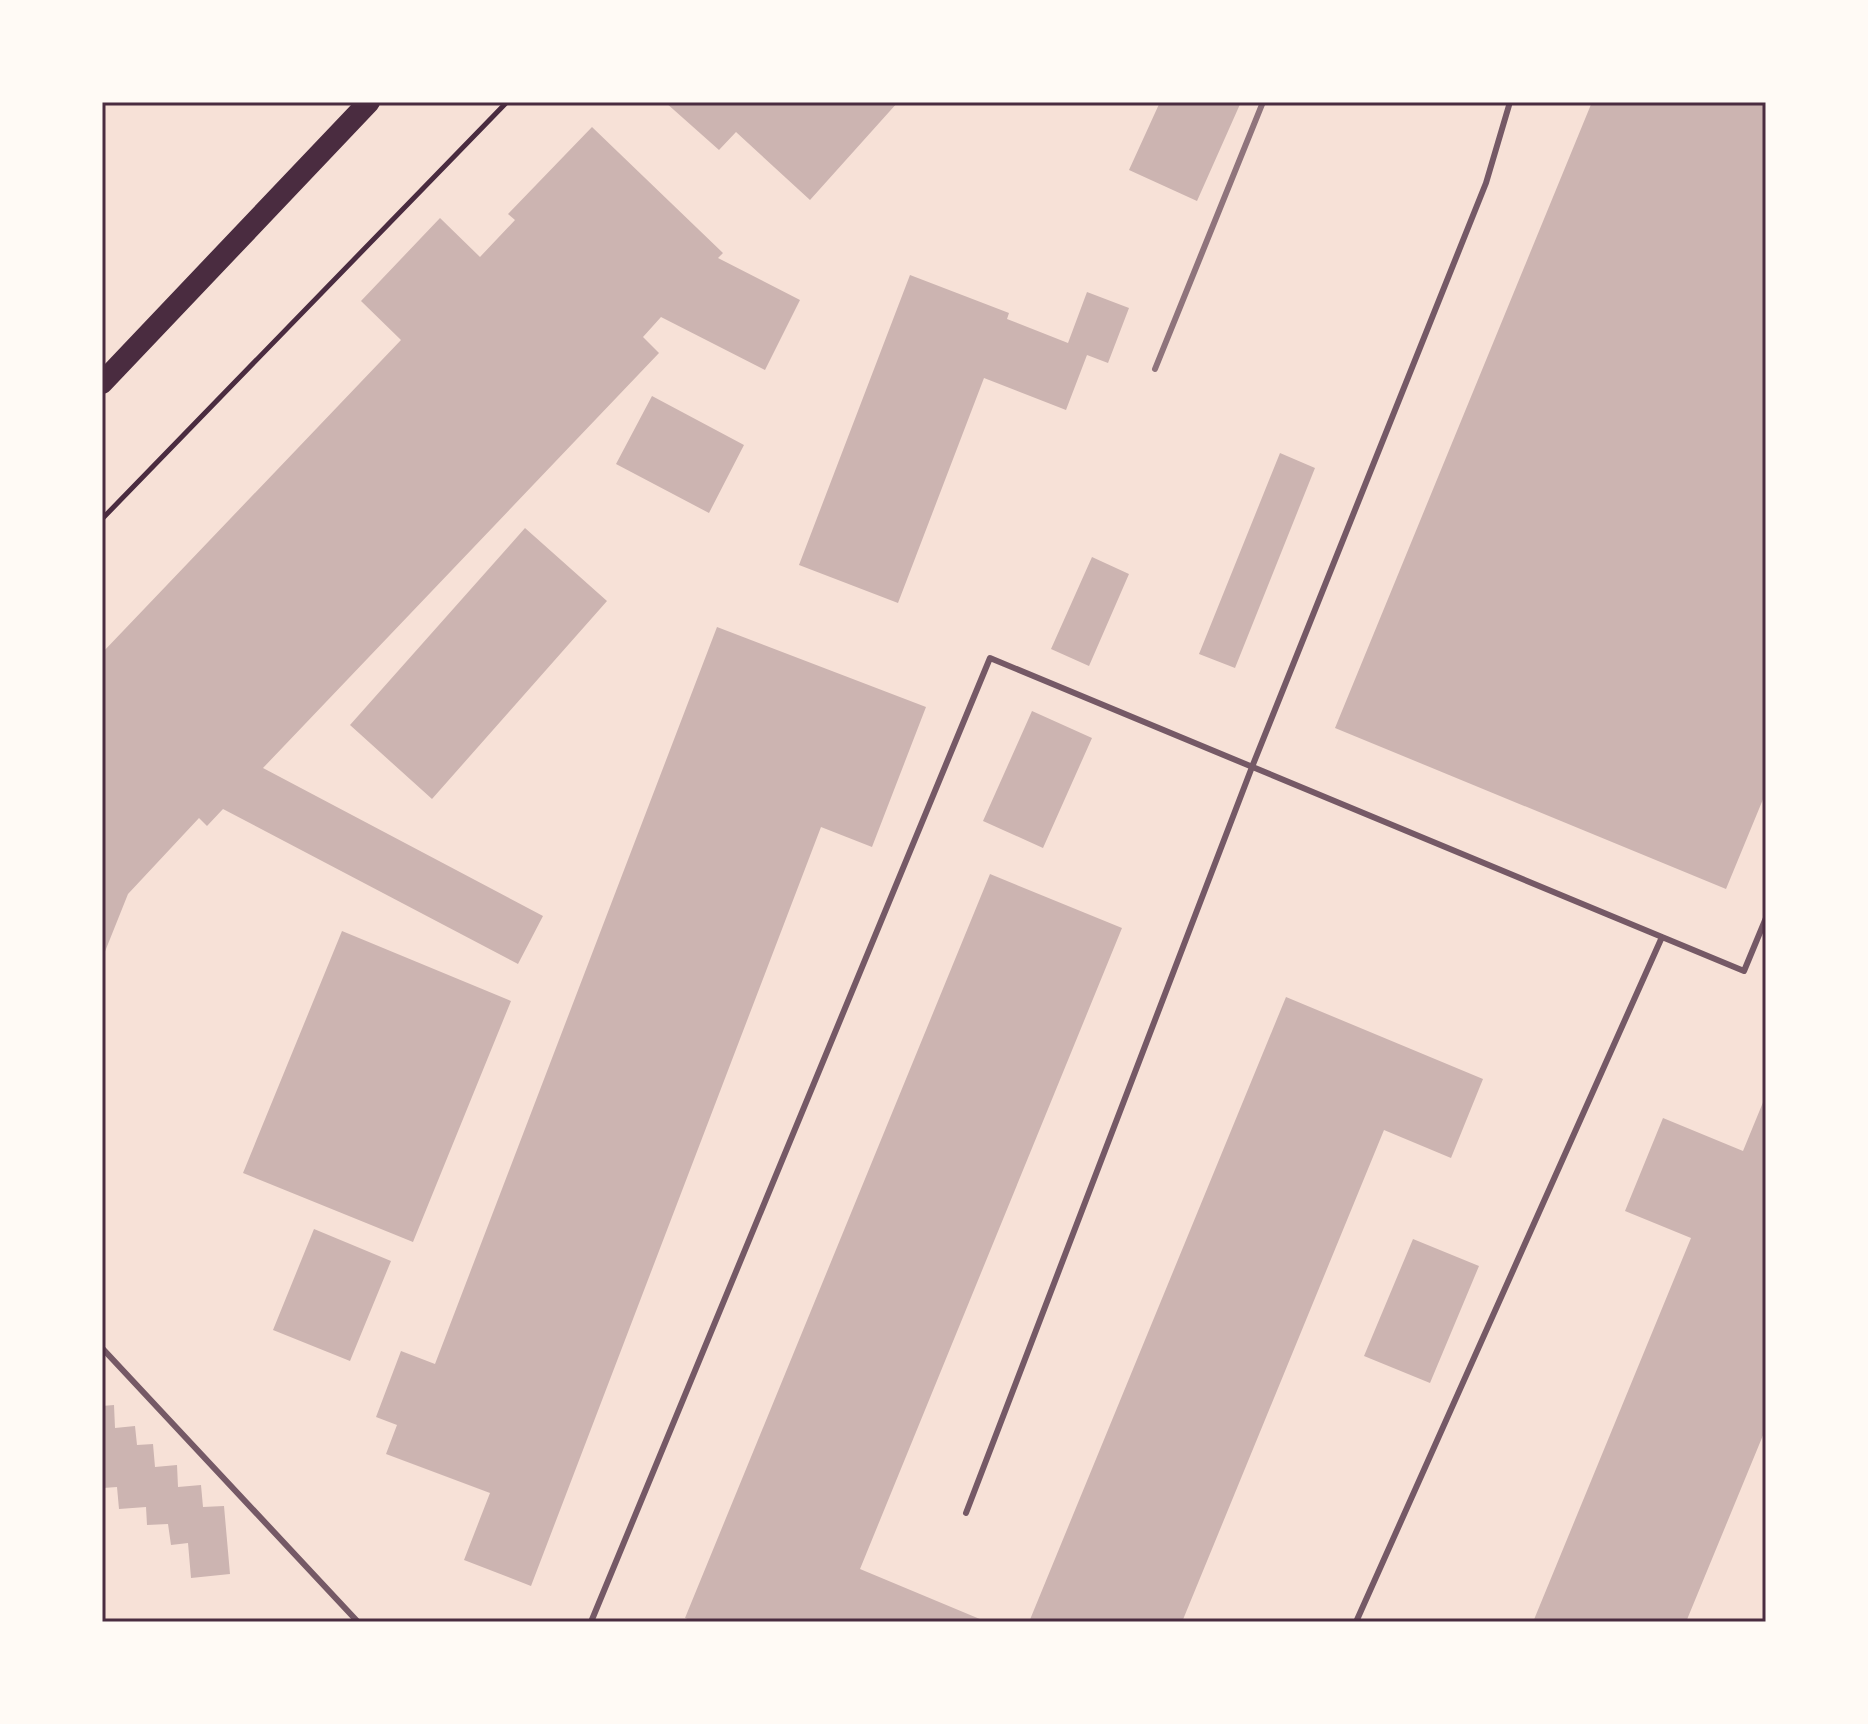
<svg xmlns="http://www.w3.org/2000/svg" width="1868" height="1724" viewBox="0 0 1868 1724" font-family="'PT Sans',sans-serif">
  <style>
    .building { fill: #ccb4b1 }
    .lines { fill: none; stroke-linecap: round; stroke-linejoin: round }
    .path { stroke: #4a2c40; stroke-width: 5 }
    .service { stroke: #755966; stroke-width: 6 }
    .trunk { stroke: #4a2c40; stroke-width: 22 }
    .rail { stroke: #8f747c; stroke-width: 6 }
    .neatline { fill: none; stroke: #4a2c40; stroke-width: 3 }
  </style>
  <rect width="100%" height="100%" fill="#f7e1d7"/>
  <path class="building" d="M665,102H898L810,200L736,132L719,150Z
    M1160,102H1241L1197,201L1129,170Z
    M1592,102H1766V792L1726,889L1335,728Z
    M592,127L723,253L718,258L800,300L765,370L661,317L643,337L659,353L263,768L543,916L518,964L223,809L207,826L199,818L128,894L102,959V653L401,340L361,301L440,218L480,257L515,220L508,214Z
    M910,275L1009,313L1007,319L1068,343L1087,292L1129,308L1108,363L1087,355L1066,410L984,378L898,603L799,565Z
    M652,396L744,445L709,513L616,464Z
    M1280,453L1315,468L1235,668L1199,654Z
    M525,528L607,601L432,799L350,725Z
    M1092,557L1129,574L1089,666L1051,649Z
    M717,627L926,707L872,847L821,827L531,1586L464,1560L490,1493L386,1454L397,1425L376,1417L401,1351L435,1364Z
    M1032,711L1092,738L1043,848L983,821Z
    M990,874L1122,928L860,1569L987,1622H695L685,1618Z
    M342,931L511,1001L413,1242L243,1173Z
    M1286,997L1483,1079L1451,1158L1384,1130L1182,1622H1029Z
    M1766,1095V1428L1686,1622H1533L1691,1238L1625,1211L1663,1118L1743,1151Z
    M314,1229L391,1261L350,1361L273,1330Z
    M1413,1239L1479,1266L1430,1383L1364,1356Z
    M114,1405L115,1428L135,1426L137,1445L153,1444L155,1467L177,1465L178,1487L201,1485L203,1507L224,1506L230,1574L191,1578L188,1543L171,1545L168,1524L147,1525L146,1507L119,1509L117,1487L103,1488L102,1406Z"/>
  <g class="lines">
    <path class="path" d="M102,519L507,102"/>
    <path class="service" d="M102,1348L358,1622
      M966,1513L1252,767L1486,183L1510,102
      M591,1622L990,658L1744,971L1766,918
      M1356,1622L1662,937"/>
    <path class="trunk" d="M102,383L369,102"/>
    <path class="rail" d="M1155,369L1263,102"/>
  </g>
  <rect width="1868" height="1724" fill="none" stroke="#fffaf5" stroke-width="208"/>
  <rect x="104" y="104" width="1660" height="1516" class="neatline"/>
</svg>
